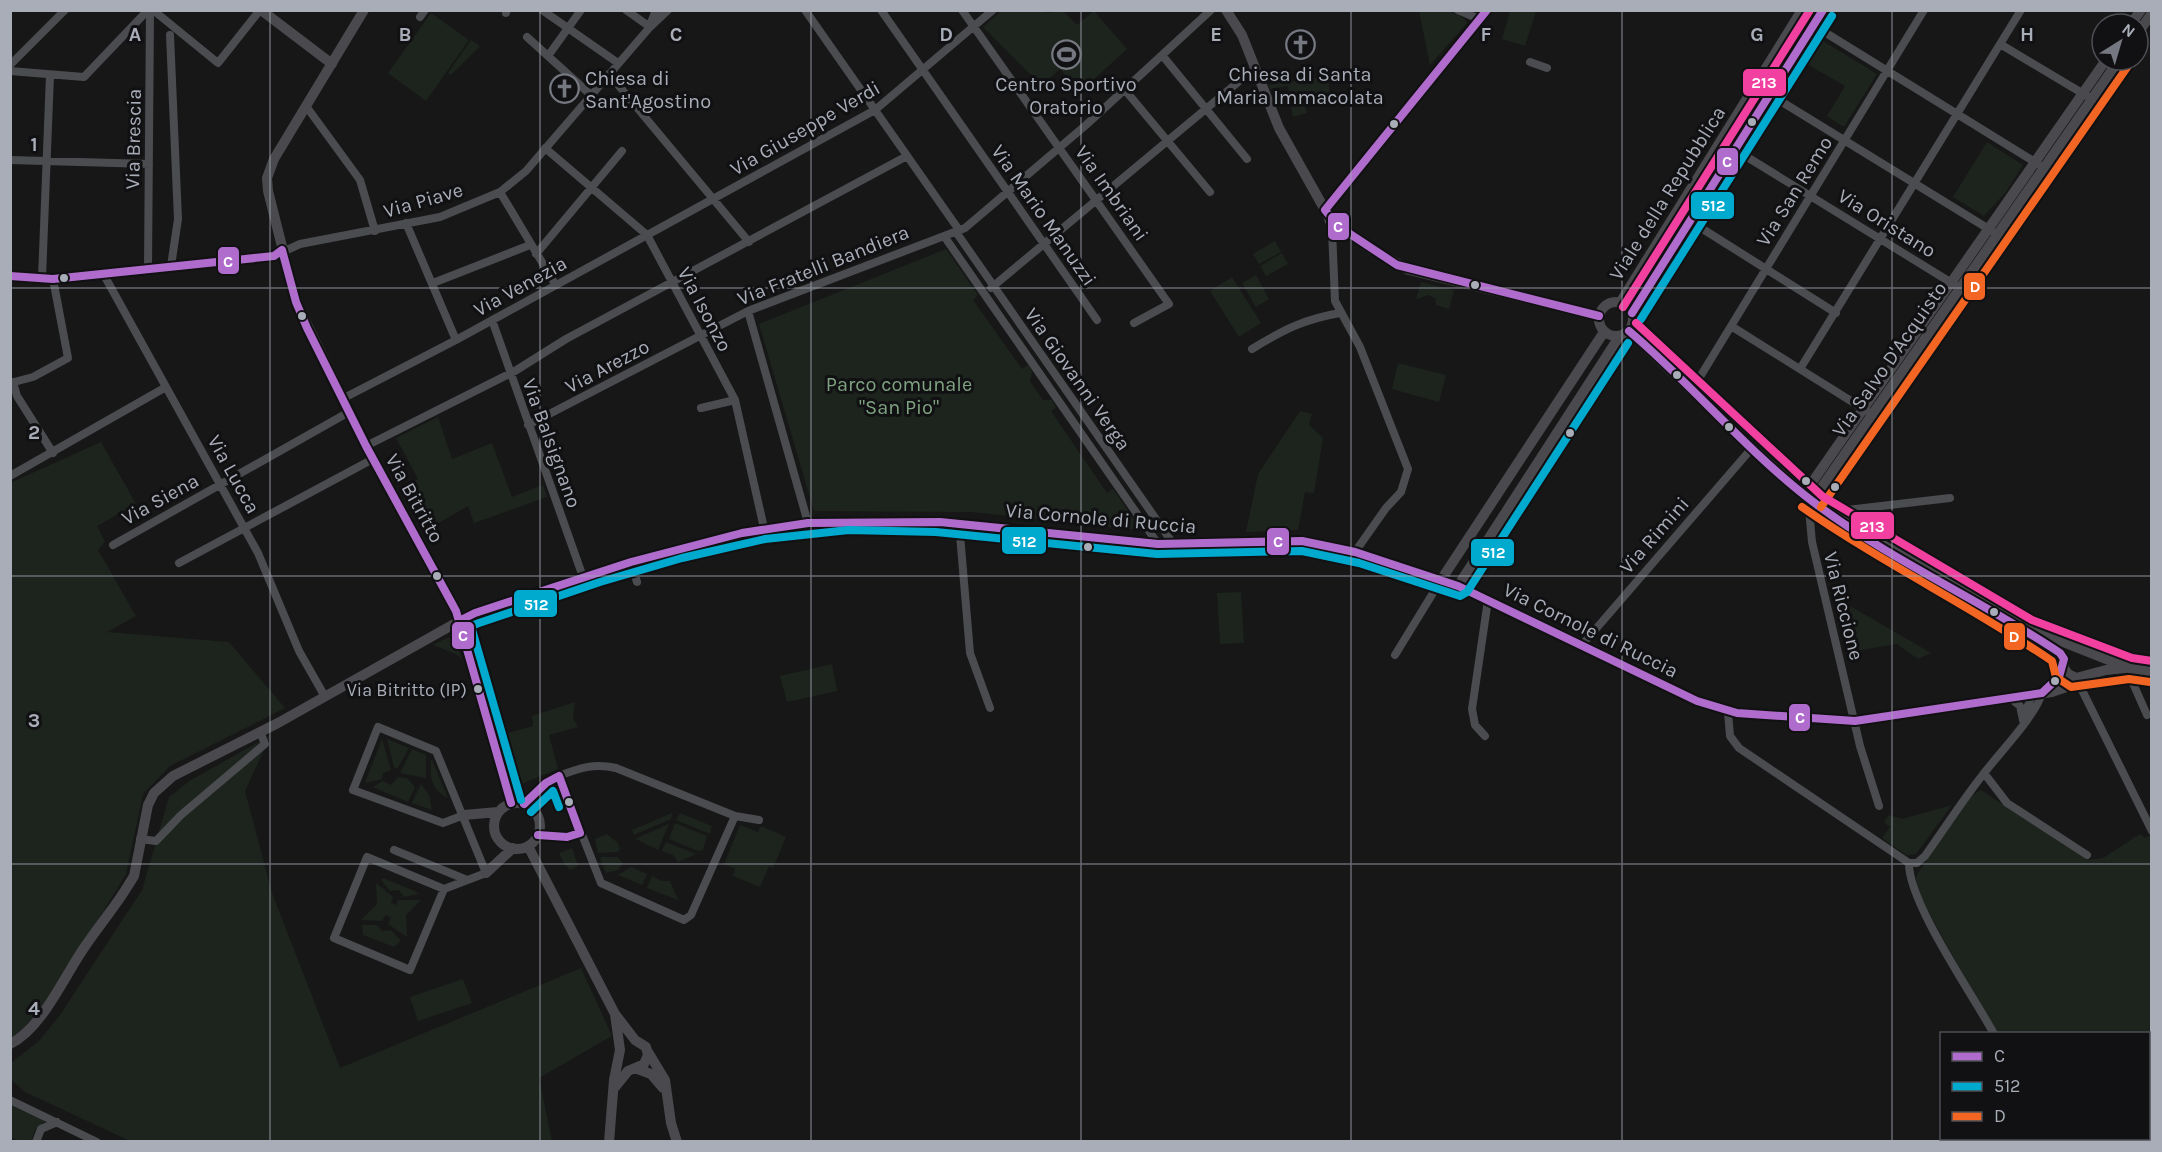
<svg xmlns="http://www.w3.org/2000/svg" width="2162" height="1152" viewBox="0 0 2162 1152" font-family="Karla,sans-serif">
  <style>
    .green { fill: #1d241e }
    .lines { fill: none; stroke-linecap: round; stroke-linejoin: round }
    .street { stroke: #4b4c50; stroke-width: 8 }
    .secondary { stroke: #4a4a4e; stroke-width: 10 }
    .bus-1-casing { stroke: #111113; stroke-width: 12 }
    .bus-2-casing { stroke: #111113; stroke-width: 12 }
    .bus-3-casing { stroke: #111113; stroke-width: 12 }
    .bus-4-casing { stroke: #111113; stroke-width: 12 }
    .bus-1 { stroke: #b06ccc; stroke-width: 8 }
    .bus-2 { stroke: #00a9ce; stroke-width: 8 }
    .bus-3 { stroke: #f26522; stroke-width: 8 }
    .bus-4 { stroke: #f240a1; stroke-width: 8 }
    .grid { fill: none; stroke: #a8adb8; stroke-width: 1.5; stroke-opacity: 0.55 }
    .bus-dot { fill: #a8adb8; stroke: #111113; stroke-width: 2 }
    .labels { text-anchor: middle; stroke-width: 6; stroke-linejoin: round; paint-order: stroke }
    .bus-label { font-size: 18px; fill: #a8adb8; stroke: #111113; text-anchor: end }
    .poi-label { font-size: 20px; fill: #a8adb8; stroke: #111113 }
    .street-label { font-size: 20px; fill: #a8adb8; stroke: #111113 }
    .park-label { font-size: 20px; fill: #7fa381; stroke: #111113 }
    .grid-label { font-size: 20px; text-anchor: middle; font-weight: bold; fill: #a8adb8; stroke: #111113; stroke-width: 6; stroke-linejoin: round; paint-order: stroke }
    .line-badge { stroke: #111113; stroke-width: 2 }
    .badge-label { font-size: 16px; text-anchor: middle; font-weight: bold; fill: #fff }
  </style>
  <rect width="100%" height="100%" fill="#171717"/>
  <path class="green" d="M1044,11L1046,13L1063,11L1077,25L1094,11L1127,49L1080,92L1060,69L1042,86L983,27L1001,11Z
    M1419,11C1434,10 1458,8 1467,23L1430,65Z
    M1510,11H1536L1525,46L1502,39Z
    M431,13L469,40L426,101L388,73Z
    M1815,36L1877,74L1844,127L1827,116L1845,86L1800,60Z
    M471,40L480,46L451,75L448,73Z
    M1328,76L1330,98L1305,107L1307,113L1293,117L1288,86L1270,89L1268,85Z
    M1987,142L2023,165L2006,192L1984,216L1953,197Z
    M1275,241L1281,252L1259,264L1253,254Z
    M946,249L978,295L973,300L1022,369L1028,365L1032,371L1030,381L1043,400H1052L1056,407L1051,411L1107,493L1113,489L1138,525L1137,530L972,512L814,511L759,324Z
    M1282,253L1288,264L1266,276L1260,266Z
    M1256,275L1269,299L1256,307L1242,283Z
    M1232,277L1261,323L1239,337L1210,291Z
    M1421,282L1454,290L1449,309L1436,305V299L1428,295L1416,299Z
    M1398,363L1446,375L1439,402L1392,389Z
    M1300,411L1312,414L1309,425L1323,438L1314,493L1305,492L1298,530L1246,532L1258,474Z
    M438,417L452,459L492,443L512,497L543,485L547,497L474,523L468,506L425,531L399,490L418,479L396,438Z
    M101,442L136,504L97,526L105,542L98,550L136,616L107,632L229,642L285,708L170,766L143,794L126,874L42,1013L10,1042V483Z
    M1241,592L1244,643L1220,644L1217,593Z
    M1838,599L1931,653L1918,659L1897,644L1861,650L1853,660Z
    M449,637L455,639L462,660L458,655L433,645Z
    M832,664L837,691L787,702L780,676Z
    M575,702L573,718L578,727L549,735L558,769L514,787L501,735L533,726L532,716Z
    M271,735L245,791L272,893L340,1068L581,968L612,1036L539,1078L552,1141H130L25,1092L11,1080V1063L39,1041L60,1015L142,890L169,797L191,780Z
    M382,739L391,770L383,773L382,779L365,783Z
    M387,739L409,748L397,769L394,767Z
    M412,749L426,755V778L400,773Z
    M431,760H432L448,798C432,790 429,778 431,760Z
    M398,777L407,778L415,787L408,802L373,787L383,781L391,785Z
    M421,784L429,795L432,810L412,803Z
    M1981,790L2087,860L2103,858L2140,834L2145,838L2151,835V1141L2059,1142L2057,1139L2148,1138V1034L1995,1033L1917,891L1916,876L1969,797Z
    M1952,805L1916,854L1906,855L1882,838L1890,827L1884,822L1889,815L1902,819Z
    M672,813L671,819L634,835L632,830Z
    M680,813L712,826L710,834L676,820Z
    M675,823L707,836L703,850L698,851L669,839Z
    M669,824L658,850L636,839L639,837Z
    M740,825L758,832L761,826L786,837L773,868L769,866L760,887L733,876L735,869L724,864Z
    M607,834L618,843L620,849L618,852L598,853L595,839Z
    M666,842L696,854L678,862L673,855L662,851Z
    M572,848L578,866L570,870L565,865L559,853Z
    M602,857H617L623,863L618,870L606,873L600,859Z
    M631,867L647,874L642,885L618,875Z
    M652,876L662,881H670L678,900L647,888Z
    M383,878L415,891L419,894L404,897L399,890L390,891L381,880Z
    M376,883L393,897L391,903L396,905L398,900H421L406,915L407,937L388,924L391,918L386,915L382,921L361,920L377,904Z
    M362,925H377L382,931L391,930L401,941L394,947L363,935Z
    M463,979L472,1003L418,1021L410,997Z
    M10,1103L45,1121L35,1130L31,1141H18L11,1137Z"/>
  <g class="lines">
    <path class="street" d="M153,10L218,63L260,10
      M542,10L618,63
      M626,10L650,27
      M805,10L959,230
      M881,10L1097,320
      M962,10L1169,304L1134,323
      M1458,10L1479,19
      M506,13L507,10
      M420,17L425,10
      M650,25L656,10
      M1813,25L2038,164
      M170,35L178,219L171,266
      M527,37L592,96
      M2000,44L2087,96
      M1162,55L1247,159
      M548,56L581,10
      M1530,62L1547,68
      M10,65L65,10
      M10,71L84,77L148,10
      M609,74L749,242
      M1125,90L1210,192
      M1769,94L1992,231
      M306,106L360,180L375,231
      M545,148L647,235L735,400L764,528
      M1734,149L1955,285
      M10,160L149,164
      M500,192L555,284
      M1690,221L1836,313
      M406,223L456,340
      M956,232L1174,545
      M944,236L1158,544
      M536,254L622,151
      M148,269L150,10
      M104,275L258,553L299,651L324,695
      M10,276L53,279L274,256L300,244L440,217L500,192L526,171L650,27L668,10
      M42,278L50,75
      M433,283L530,245
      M991,288L1255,68
      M748,311L808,523
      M492,320L583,577
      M1731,326L1867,411
      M1252,349C1283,330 1304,319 1340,313
      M1800,369L2021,10
      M13,382L17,396L53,453
      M10,383L33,377L68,358L53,279
      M1692,390L1924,10
      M342,399L456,340L875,110L993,10
      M701,408L735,400
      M528,425L748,311L965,228L1086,125L1211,10
      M366,446L515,371L566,339L907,156
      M10,476L166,387
      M1808,498L1812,542L1860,746L1879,806
      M1830,512L1950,498
      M959,523L970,653L990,708
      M113,545L349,412
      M1355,552L1386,508L1401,492L1408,469L1360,347L1335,301L1332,230L1325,210L1487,10
      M631,562L637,582
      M179,563L373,459
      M1582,645L1752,448
      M1395,655L1441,580
      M2133,669L2132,681L2147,715
      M2076,678L2152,831
      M2010,698L2020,706L2023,720
      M1728,712L1730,736L1739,748L1909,863
      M2023,720L2032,694
      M1485,736L1475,725L1472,709L1488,600
      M1984,773L2007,803L2087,855
      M735,816L691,915L684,920L601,883L559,776C579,768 594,763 616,768L735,816L759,820
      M140,839L156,841L181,815L265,744L260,732
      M394,850L467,880
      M1909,863H1917L1925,856C1945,828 1964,798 1985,772C2001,751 2036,715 2042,693
      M1909,863C1908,902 1973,995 1994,1034
      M444,889L410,970L334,938L367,857L444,889L486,873L436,751L378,727L353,790L443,823L464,815
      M10,1100L97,1142
      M2051,1138L2052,1142
      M36,1142L41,1129L57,1122"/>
    <path class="secondary" d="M261,10L332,64
      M364,10L274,159L267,178L268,191L296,302L366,446L456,611L511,803
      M1226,10L1242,35L1279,128L1325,210L1338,226L1371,249L1409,270L1599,316
      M2131,24L2141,10
      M2138,33L2152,13
      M1599 319a17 17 0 1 1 34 0a17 17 0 1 1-34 0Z
      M1620,303L1802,10
      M1632,313L1823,10
      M1629,331L1752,448L1816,505L2027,629L2064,659
      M1804,494L2106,60
      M1812,501L2119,60
      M1441,580L1604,332
      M1458,586L1619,337
      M2033,630L2129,668L2152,672
      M2063,667L2068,674L2076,678L2106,670L2125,668
      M2042,693L2059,677L2064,663
      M494 826a23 23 0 1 1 46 0a23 23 0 1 1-46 0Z
      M524,804L546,783L559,776
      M464,815L498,812
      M538,835L567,837L580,833
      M528,846L615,1014L635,1040L646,1047L648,1055L644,1064L628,1071L615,1087
      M486,873L513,848
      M10,1044C43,1028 65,974 86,945C100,924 116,906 129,884L134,876L148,805L154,793L173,776L278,723L470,615L631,562L742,533L808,523L940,522L1158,544L1302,541L1355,552L1458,586L1697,701L1737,713L1855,721L2052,692L2072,685L2076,678
      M648,1052L665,1080L671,1123L677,1142
      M635,1068L651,1074L663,1088
      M609,1142L614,1080L620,1050L615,1014"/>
    <defs>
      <path id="bus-1" d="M1487,10L1325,210L1338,226L1397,265L1599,316
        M10,276L53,279L274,256L282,250L296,302L307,328L366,446L456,611L511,803
        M1632,313L1823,10
        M459,621L475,613L631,562L742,533L808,523L940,522L1158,544L1302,541L1355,552L1458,586L1697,701L1737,713L1855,721L2042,693L2059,677L2064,659L2060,653C1981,600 1892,561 1816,504C1748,453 1694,386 1629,331
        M524,804L546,783L559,776L580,833L567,837L538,835"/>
      <path id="bus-2" d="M1641,319L1832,16
        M521,800L471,626L479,623L600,582L682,558L765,539L849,530L936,532L1157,554L1302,551L1359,563L1460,596L1467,592L1628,343
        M531,812L553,791L559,807"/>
      <path id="bus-3" d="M1802,507C1882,563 1971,606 2052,661L2056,677L2071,687L2129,679L2150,682
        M1821,507L2128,66"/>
      <path id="bus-4" d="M1623,307L1810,10
        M1636,323L1822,496L2032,620L2132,658L2152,661"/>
    </defs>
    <use href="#bus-1" class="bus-1-casing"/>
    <use href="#bus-2" class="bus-2-casing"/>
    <use href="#bus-3" class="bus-3-casing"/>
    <use href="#bus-4" class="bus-4-casing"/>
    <use href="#bus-1" class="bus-1"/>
    <use href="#bus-2" class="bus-2"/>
    <use href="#bus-3" class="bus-3"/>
    <use href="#bus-4" class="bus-4"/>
  </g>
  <path class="grid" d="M270,10V1142M540,10V1142M811,10V1142M1081,10V1142M1351,10V1142M1622,10V1142M1892,10V1142M10,288H2152M10,576H2152M10,864H2152"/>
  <defs>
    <symbol id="church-ring" viewBox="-11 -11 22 22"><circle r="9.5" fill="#111113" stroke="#757880" stroke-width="1.5"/><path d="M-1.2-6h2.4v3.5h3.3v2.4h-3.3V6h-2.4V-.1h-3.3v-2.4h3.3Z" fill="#757880"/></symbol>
    <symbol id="stadium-ring" viewBox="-11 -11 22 22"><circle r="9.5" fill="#111113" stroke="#757880" stroke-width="1.5"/><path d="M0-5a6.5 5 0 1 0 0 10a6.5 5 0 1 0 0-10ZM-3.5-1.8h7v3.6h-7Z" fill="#757880"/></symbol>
  </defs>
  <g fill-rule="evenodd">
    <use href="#church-ring" x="1284" y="28" width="33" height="33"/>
    <use href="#stadium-ring" x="1050" y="38" width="33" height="33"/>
    <use href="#church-ring" x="548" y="72" width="33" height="33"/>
  </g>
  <g class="bus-dot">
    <circle cx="1752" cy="122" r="5"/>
    <circle cx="1394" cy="124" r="5"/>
    <circle cx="64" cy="278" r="5"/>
    <circle cx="1475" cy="285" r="5"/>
    <circle cx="302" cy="316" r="5"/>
    <circle cx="1677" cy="375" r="5"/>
    <circle cx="1729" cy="427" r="5"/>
    <circle cx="1570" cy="433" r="5"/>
    <circle cx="1806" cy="481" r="5"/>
    <circle cx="1835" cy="487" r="5"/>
    <circle cx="1088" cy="547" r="5"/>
    <circle cx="437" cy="576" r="5"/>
    <circle cx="1994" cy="612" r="5"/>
    <circle cx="2055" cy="681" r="5"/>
    <circle cx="478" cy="689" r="5"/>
    <circle cx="569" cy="802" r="5"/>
  </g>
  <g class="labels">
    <g class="bus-label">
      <text x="467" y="696">Via Bitritto (IP)</text>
    </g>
    <g class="poi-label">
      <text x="1300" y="81">Chiesa di Santa<tspan x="1300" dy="23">Maria Immacolata</tspan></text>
      <text x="585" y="85" text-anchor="start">Chiesa di<tspan x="585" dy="23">Sant'Agostino</tspan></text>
      <text x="1066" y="91">Centro Sportivo<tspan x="1066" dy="23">Oratorio</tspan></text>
    </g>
    <g class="street-label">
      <text transform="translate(805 128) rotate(-30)" y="7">Via Giuseppe Verdi</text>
      <text transform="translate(133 139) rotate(-89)" y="7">Via Brescia</text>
      <text transform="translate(1794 191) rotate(-58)" y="7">Via San Remo</text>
      <text transform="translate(1112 193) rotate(55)" y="7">Via Imbriani</text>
      <text transform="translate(1667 193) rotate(-58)" y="7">Viale della Repubblica</text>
      <text transform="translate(423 200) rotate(-16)" y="7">Via Piave</text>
      <text transform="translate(1044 215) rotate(55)" y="7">Via Mario Manuzzi</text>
      <text transform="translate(1887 223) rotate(32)" y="7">Via Oristano</text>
      <text transform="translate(823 265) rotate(-22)" y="7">Via Fratelli Bandiera</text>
      <text transform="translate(520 286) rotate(-29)" y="7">Via Venezia</text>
      <text transform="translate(705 309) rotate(62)" y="7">Via Isonzo</text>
      <text transform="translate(1889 359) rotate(-55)" y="7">Via Salvo D'Acquisto</text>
      <text transform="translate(607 366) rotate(-28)" y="7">Via Arezzo</text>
      <text transform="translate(1078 379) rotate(55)" y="7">Via Giovanni Verga</text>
      <text transform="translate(552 443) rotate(70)" y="7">Via Balsignano</text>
      <text transform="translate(234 474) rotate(61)" y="7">Via Lucca</text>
      <text transform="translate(415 498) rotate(61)" y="7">Via Bitritto</text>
      <text transform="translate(160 499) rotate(-29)" y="7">Via Siena</text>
      <text transform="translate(1101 518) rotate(5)" y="7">Via Cornole di Ruccia</text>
      <text transform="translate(1654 535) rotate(-49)" y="7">Via Rimini</text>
      <text transform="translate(1844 606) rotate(76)" y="7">Via Riccione</text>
      <text transform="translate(1591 630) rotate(26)" y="7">Via Cornole di Ruccia</text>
    </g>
    <g class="park-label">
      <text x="899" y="391">Parco comunale<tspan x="899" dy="23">"San Pio"</tspan></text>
    </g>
  </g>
  <g class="grid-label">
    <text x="135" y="41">A</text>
    <text x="405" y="41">B</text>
    <text x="676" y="41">C</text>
    <text x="946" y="41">D</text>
    <text x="1216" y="41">E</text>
    <text x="1486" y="41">F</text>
    <text x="1757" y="41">G</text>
    <text x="2027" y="41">H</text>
    <text x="34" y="151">1</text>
    <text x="34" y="439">2</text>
    <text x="34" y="727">3</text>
    <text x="34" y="1015">4</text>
  </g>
  <g class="line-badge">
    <rect x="1742" y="68" width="45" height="29" rx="6" fill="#f240a1"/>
    <rect x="1716" y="147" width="23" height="29" rx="6" fill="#b06ccc"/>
    <rect x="1690" y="191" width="45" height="29" rx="6" fill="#00a9ce"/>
    <rect x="1327" y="212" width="23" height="29" rx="6" fill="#b06ccc"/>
    <rect x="217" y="246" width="23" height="29" rx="6" fill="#b06ccc"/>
    <rect x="1963" y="272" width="23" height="29" rx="6" fill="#f26522"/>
    <rect x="1850" y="511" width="45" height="29" rx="6" fill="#f240a1"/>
    <rect x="1001" y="526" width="46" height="29" rx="6" fill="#00a9ce"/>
    <rect x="1266" y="527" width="24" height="29" rx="6" fill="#b06ccc"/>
    <rect x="1470" y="538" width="45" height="29" rx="6" fill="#00a9ce"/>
    <rect x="513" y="589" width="45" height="29" rx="6" fill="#00a9ce"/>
    <rect x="451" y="621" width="24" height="29" rx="6" fill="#b06ccc"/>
    <rect x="2003" y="622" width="23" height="29" rx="6" fill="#f26522"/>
    <rect x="1788" y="703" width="23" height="29" rx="6" fill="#b06ccc"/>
  </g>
  <g class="badge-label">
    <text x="1764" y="88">213</text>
    <text x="1727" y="167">C</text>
    <text x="1713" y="211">512</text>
    <text x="1338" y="232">C</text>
    <text x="228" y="267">C</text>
    <text x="1975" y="292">D</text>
    <text x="1872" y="532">213</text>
    <text x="1024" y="547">512</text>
    <text x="1278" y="547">C</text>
    <text x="1493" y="558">512</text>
    <text x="536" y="610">512</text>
    <text x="463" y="641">C</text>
    <text x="2014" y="642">D</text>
    <text x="1800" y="723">C</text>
  </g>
  <rect width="2162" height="1152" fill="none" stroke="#a8adb8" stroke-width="24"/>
  <rect x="1940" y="1032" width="210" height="108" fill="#111113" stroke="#4d4f55" stroke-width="1.5"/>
  <rect x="1952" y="1052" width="30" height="9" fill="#b06ccc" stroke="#4d4f55" stroke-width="1.5"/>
  <text x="1994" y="1062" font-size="18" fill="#a8adb8">C</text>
  <rect x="1952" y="1082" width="30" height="9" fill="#00a9ce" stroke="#4d4f55" stroke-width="1.5"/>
  <text x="1994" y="1092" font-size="18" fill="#a8adb8">512</text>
  <rect x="1952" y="1112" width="30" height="9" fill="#f26522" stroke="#4d4f55" stroke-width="1.5"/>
  <text x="1994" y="1122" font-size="18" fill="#a8adb8">D</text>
  <g transform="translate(2120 42) rotate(37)"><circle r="28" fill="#111113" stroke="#4d4f55" stroke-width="1.5"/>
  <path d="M0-4.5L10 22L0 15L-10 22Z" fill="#757880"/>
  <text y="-9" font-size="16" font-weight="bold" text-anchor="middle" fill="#a8adb8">N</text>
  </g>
</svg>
